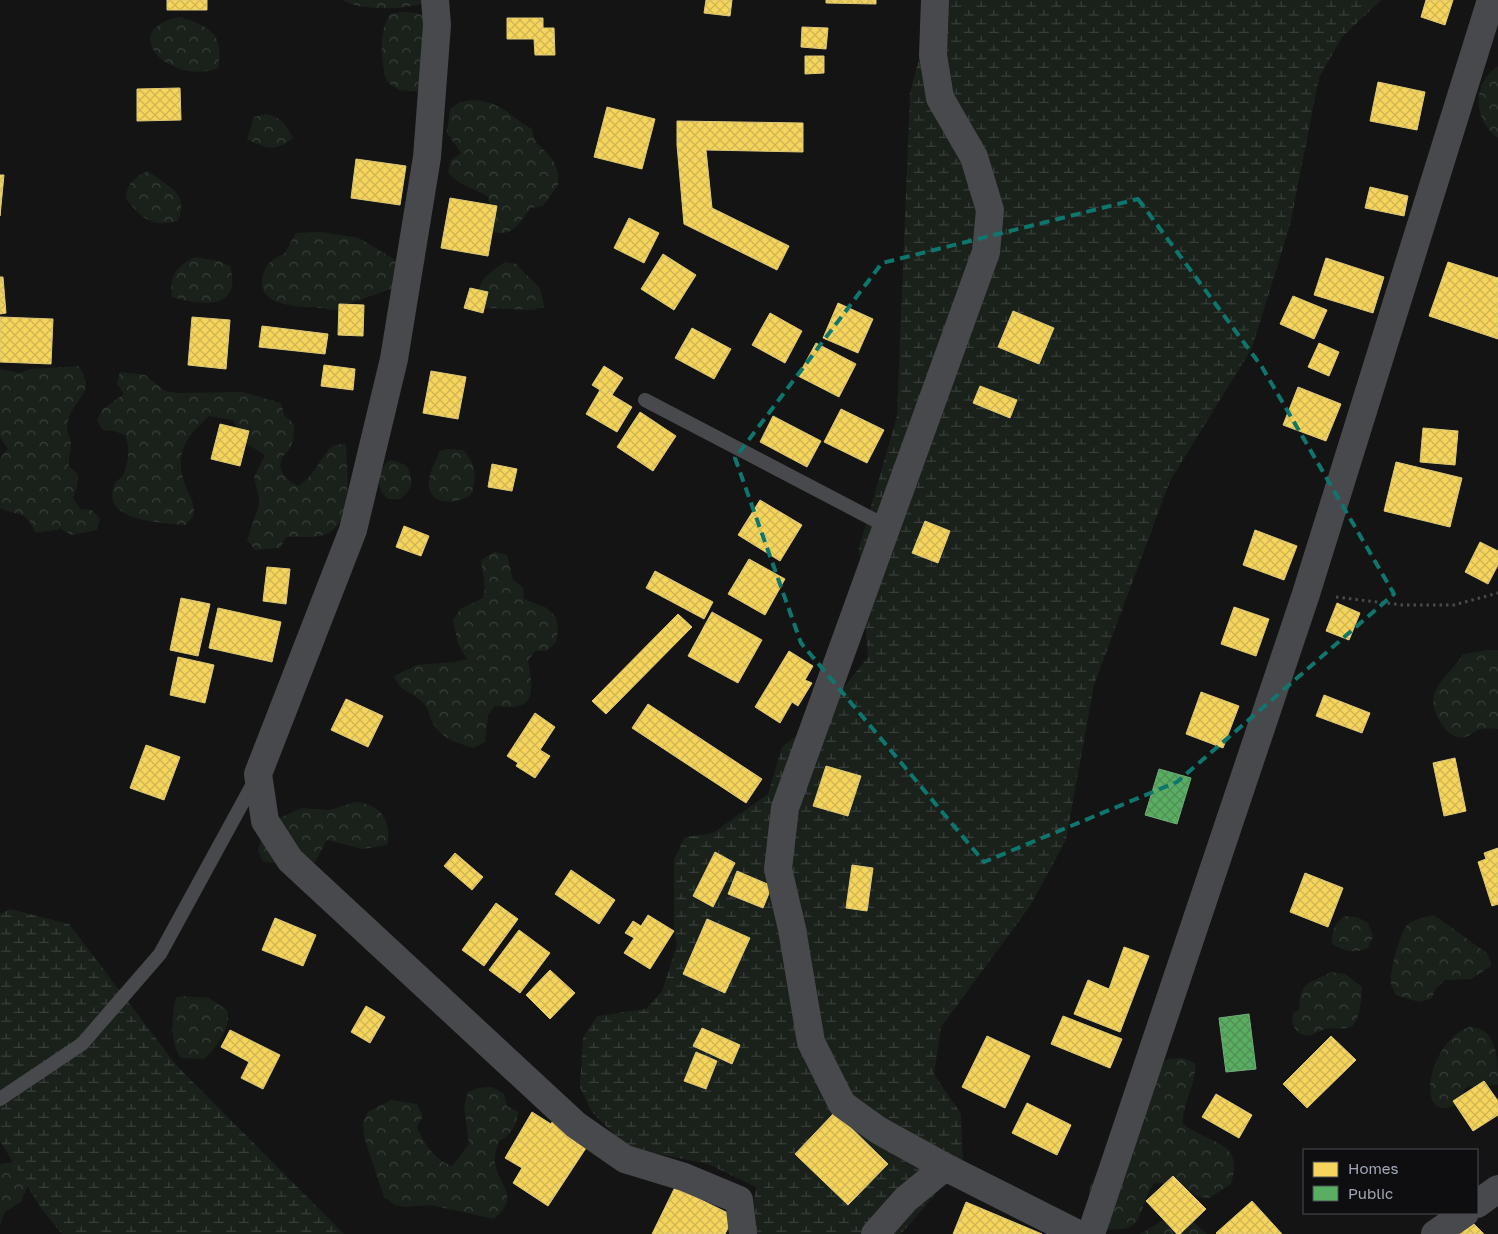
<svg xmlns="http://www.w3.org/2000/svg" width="1498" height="1234" viewBox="0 0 1498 1234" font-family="'Golos Text',sans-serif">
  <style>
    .forest { fill: url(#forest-crowns) }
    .wetland { fill: url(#wetland-marsh) }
    .homes { fill: url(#homes-cross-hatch); stroke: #ddc877 }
    .public { fill: url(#public-cross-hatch); stroke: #70ac7b }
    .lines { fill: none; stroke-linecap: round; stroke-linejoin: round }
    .path { stroke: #494a4f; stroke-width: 3; stroke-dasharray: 2.5 4; stroke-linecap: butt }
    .service { stroke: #48494d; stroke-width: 14 }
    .minor { stroke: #48494d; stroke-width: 28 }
    .tertiary { stroke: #48494d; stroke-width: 28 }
    .marked { fill: none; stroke: #0f766e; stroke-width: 4; stroke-dasharray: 10 6; stroke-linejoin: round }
  </style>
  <defs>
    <pattern id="forest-crowns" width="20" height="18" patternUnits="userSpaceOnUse" patternTransform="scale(1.25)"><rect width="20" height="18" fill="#1a211b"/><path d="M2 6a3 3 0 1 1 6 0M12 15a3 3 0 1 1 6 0" fill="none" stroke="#383e3a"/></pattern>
    <pattern id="wetland-marsh" width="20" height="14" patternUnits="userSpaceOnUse" patternTransform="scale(1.25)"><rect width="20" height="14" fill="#1a211b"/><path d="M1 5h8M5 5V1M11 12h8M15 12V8" fill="none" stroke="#383e3a"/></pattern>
    <pattern id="homes-cross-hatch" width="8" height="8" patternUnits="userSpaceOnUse" patternTransform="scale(1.25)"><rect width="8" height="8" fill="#f6d55c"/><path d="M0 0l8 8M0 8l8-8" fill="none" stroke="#cfb455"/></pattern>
    <pattern id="public-cross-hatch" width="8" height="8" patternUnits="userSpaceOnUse" patternTransform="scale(1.25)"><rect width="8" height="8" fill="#5aae61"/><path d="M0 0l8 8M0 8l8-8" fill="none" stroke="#508f56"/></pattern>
  </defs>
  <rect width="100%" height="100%" fill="#141414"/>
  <path class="forest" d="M343,0H429C414,11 357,11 343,0Z
    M403,12L417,13L429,18L423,92L399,90L387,82C381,61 378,33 390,14Z
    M181,17C210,28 224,32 218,68C170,87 114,29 181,17Z
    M1498,66V138C1473,120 1471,84 1498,66Z
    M473,100C505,103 507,115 532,129L535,141L553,160L558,172V185L543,206L531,208C518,222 516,237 493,232L488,197C473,186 460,188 448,172L451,160L461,153L447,133L450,109L460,102Z
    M266,114C282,118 286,124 293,138C276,152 266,149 247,139L254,117Z
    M148,171C167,187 190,191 178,221C151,228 142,218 126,199C127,183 134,178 148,171Z
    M321,232L359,238L405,266L403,285L353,302L344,310C335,311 329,309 321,308C302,306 254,309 263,275C266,264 273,258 284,254L296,233Z
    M195,257L219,261L230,266C243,312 200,305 172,297C169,276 176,266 195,257Z
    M505,262L517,264C532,284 541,279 544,307L532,310L485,308L478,299C478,279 489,273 505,262Z
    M79,366C97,394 74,397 68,421C65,433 70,434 71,444C71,451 68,459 69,467L78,474L77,486L73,498L80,509L92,510L100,519L97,530L72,535L61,529L35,533C27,509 19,517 0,508V458L8,449L0,437V369L19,373L31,369Z
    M120,372L145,375L165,391L178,393L243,392L281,403L284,415L294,424C294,432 294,441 290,448C288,452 284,454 282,458C276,472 288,481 298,486C315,476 319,459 333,445L346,444C346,471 357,528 320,536C309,538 297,536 286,537L280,548L255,550L247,540L260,502L254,477L265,455L244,442L233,420L209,416C182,440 173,457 188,492C191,498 196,508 193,515C192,518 188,522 186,525C166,523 97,522 115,484C117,480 123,477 124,473C129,460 130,447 125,435L114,431L102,430L97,419L103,409L124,394L117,384Z
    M447,449L463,450C476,462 477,479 471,495C456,505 426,506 429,481C430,471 436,460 440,451Z
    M391,460L406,465C414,480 414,488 400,499H388C375,487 375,468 391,460Z
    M494,552L507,555L513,580L523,587L524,599L547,608L556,617L558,629L556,642L547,651H535L528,661C534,694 536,712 495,706L488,715L485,742L473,748C457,743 439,738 432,721C428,713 429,708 421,701C409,690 401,693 394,676L417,665L454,662L467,659L458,644L453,620L460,609L483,598C487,585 482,574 481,560Z
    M1488,650H1498V729C1493,729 1487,728 1482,729C1473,730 1469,740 1458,737C1449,735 1446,730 1441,723C1420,690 1447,680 1463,654Z
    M355,802C381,804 392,820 387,845L363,849L327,840L315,862L302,865L263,862L258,851L261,840L277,819L302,808L330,810Z
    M1434,915L1488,954L1491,966L1471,979L1445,980L1436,988L1431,999L1419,1002L1396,995C1394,991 1392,987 1391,984C1389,974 1400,931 1408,924C1415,919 1425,917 1434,915Z
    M1344,916L1357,917L1368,923L1373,936L1368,948C1356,954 1343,951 1332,944C1331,932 1335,924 1344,916Z
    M1331,972L1345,974L1362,987C1362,996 1360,1019 1353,1025C1347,1031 1334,1027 1326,1029C1321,1030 1317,1033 1312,1035C1297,1038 1290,1025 1293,1013L1299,1010C1301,978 1309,985 1331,972Z
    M181,996L209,998L227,1010C232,1027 216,1048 204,1059L181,1058C170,1043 171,1016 176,998Z
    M1470,1027C1498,1027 1498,1062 1498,1085C1486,1084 1480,1090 1468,1086L1464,1090L1460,1103C1411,1130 1428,1039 1470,1027Z
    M1182,1058L1195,1063C1197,1085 1182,1102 1183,1124C1211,1146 1244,1139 1231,1184L1209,1198L1198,1197L1178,1184L1154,1183C1145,1195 1141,1223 1130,1227C1123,1230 1113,1229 1106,1230L1089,1216V1190L1111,1139L1158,1065L1168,1059Z
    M492,1087L504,1094L507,1106L518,1112C516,1127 512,1134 499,1141C496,1149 494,1156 495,1164C501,1190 520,1196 494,1219L431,1205L406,1207L395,1205L384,1197L364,1137L363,1123L368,1112L391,1100L417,1104L423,1116L417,1127C425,1144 434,1160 452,1166L469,1144L464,1106L468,1092L479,1088Z
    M14,1162L31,1178L21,1202L5,1212L0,1225V1164Z
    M1184,1214L1207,1234H1140L1171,1216Z"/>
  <path class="wetland" d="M934,0H1381L1342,37L1319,78L1290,225L1252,348L1170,481L1094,685L1066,840L1030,906L941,1027L934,1074L961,1114L963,1162L901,1234H748L756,1187L708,1164L628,1148L591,1111L580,1087L583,1038L597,1016L646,1009L662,991L677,945L674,931V860L685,837L713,833L768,794L782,747L820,717L868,657L859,548L897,416L910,93Z
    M10,909L69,924L177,1066L344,1234H62L41,1208L0,1141V914Z"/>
  <path class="homes" d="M167,0H207V10H167Z
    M706,0H732L730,16L704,13Z
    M826,0H876V4L826,3Z
    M1426,0H1453L1445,25L1421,17Z
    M507,18H543V28H554L555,55H535L534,39H507Z
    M802,27L828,28L826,49L801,47Z
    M805,56H824V73L805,74Z
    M1378,82L1425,92L1417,130L1370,121Z
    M180,88L181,120L137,121V89Z
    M607,107L655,119L642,169L594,157Z
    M677,121L803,123V152L706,150L712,208L789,246L777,270L684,224L677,145Z
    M356,159L406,166L400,205L351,198Z
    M0,175H4L0,216Z
    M1370,187L1408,196L1404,216L1365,208Z
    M450,198L497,206L488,256L441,248Z
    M629,218L659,233L644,263L614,248Z
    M663,254L696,275L674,310L641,289Z
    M1326,258L1384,277L1373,313L1314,295Z
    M1448,262L1498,278V339L1429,316Z
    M0,277H3L6,313L0,314Z
    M470,288L488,292L483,313L464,308Z
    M1293,296L1327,310L1314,339L1280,324Z
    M838,303L873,319L858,353L823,338Z
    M339,304L364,305L363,336L338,335Z
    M1013,311L1054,328L1039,364L998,347Z
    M770,313L802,331L785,363L752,345Z
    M0,317L53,319L51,364L0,362Z
    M192,317L230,320L226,369L188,365Z
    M262,326L328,334L325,354L259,347Z
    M692,328L731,349L714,379L675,358Z
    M816,343L856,364L839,397L798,376Z
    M1319,343L1339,352L1329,376L1308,367Z
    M324,365L355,369L353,390L321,386Z
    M604,366L623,378L612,395L632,407L617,432L586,414L600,390L592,385Z
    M431,371L466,377L458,419L423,413Z
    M980,386L1017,400L1010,418L973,403Z
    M1298,387L1341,404L1326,441L1283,425Z
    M841,409L884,430L867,463L824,442Z
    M640,412L676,436L653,471L617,447Z
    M773,416L821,441L807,467L760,442Z
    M220,424L249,431L240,466L211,459Z
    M1423,428L1458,431L1455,465L1420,462Z
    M1396,462L1462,478L1450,527L1384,511Z
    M492,464L517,469L512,491L488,487Z
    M760,500L802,525L780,561L738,535Z
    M925,521L950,531L938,563L912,553Z
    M404,526L429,536L421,556L396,547Z
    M1255,530L1297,546L1284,580L1243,565Z
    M1480,542L1498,551V565L1488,584L1465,572Z
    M749,559L785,579L765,615L728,594Z
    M267,567L290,569L286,604L263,601Z
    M655,571L713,602L704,619L646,588Z
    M181,598L210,604L198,656L170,650Z
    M1337,603L1360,613L1349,640L1326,631Z
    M1234,607L1269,619L1256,656L1221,644Z
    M218,608L281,622L272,662L209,648Z
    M712,612L762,640L738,683L688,656Z
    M678,614L692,627L606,714L592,701Z
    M789,651L813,666L805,680L812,683L798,706L792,702L780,723L755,707Z
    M178,657L214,665L205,703L170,695Z
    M1201,692L1239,706L1223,748L1186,734Z
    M1324,695L1370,713L1362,733L1316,716Z
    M346,699L383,716L368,747L331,730Z
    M648,704L762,779L746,803L632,728Z
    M535,713L555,727L540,750L550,756L535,778L516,766L518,763L507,756Z
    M146,745L180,757L164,800L130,788Z
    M1455,758L1466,811L1444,816L1433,763Z
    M826,766L861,776L848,816L813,806Z
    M1498,848V904L1492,906L1478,862L1486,859L1484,853Z
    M715,852L735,863L713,907L693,896Z
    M455,853L483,877L472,890L444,866Z
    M852,865L873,868L867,911L846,908Z
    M571,870L615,900L599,924L555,894Z
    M737,871L772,886L763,908L728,894Z
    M1305,873L1343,888L1328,927L1290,912Z
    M496,903L518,919L484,966L462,950Z
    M648,915L674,931L650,969L624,953L634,938L625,933L633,921L641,926Z
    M275,918L316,935L303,966L262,950Z
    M707,919L750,938L725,993L683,974Z
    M519,930L550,953L520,993L489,970Z
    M1124,947L1149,956L1120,1032L1074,1014L1088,980L1109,989Z
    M550,970L575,993L550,1019L526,995Z
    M366,1006L385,1017L370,1043L351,1032Z
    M1063,1016L1122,1039L1110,1068L1051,1044Z
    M702,1028L740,1045L732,1064L693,1046Z
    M230,1030L280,1055L263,1089L241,1078L249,1062L221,1047Z
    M987,1036L1030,1056L1005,1108L962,1087Z
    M1331,1036L1356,1060L1307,1108L1283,1084Z
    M696,1052L717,1061L706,1089L684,1081Z
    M1484,1081L1498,1101V1115L1473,1131L1453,1101Z
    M1216,1094L1252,1115L1239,1138L1202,1117Z
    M1027,1103L1071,1125L1057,1155L1012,1133Z
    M532,1112L551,1124L552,1122L588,1145L548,1206L513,1183L522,1168L505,1158Z
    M835,1112L888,1164L848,1205L795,1154Z
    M1173,1176L1206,1209L1180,1234H1177L1146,1201Z
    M675,1187L734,1216L725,1234H652Z
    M1252,1201L1282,1234H1217L1216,1233Z
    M966,1202L1042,1234H953Z
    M1472,1222L1484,1234H1459Z"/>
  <path class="public" d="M1159,769L1191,778L1177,824L1145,815Z
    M1249,1014L1256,1069L1226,1072L1219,1018Z"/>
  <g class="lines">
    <path class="path" d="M1336,597L1402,605H1454L1498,593"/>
    <path class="service" d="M645,400L886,526
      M0,1099L82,1044L160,954L255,780"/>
    <path class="minor" d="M435,0L437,25L427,157L394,359L353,530L258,774L265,821L290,860L576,1125L625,1159L684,1177L739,1200L743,1234
      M935,0L933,55L940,98L974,157L990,210L986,252L785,808L778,869L792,929L811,1042L842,1104L878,1130L945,1167
      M1477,1204L1498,1189
      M1435,1234L1465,1213"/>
    <path class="tertiary" d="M875,1234L906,1199L945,1167L1078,1234
      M1091,1234L1306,594L1491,0"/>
  </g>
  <path class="marked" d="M1138,199L1262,367L1394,594L1177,782L984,862L801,643L735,458L882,263Z"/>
  <rect x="1303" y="1149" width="175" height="65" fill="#0e0e10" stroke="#4a4c53"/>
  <rect x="1313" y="1162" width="25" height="15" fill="#f6d55c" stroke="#4a4c53"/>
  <text x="1348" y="1174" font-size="15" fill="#a3a8b7">Homes</text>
  <rect x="1313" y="1186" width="25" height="15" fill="#5aae61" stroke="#4a4c53"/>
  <text x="1348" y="1199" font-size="15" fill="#a3a8b7">Public</text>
</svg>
